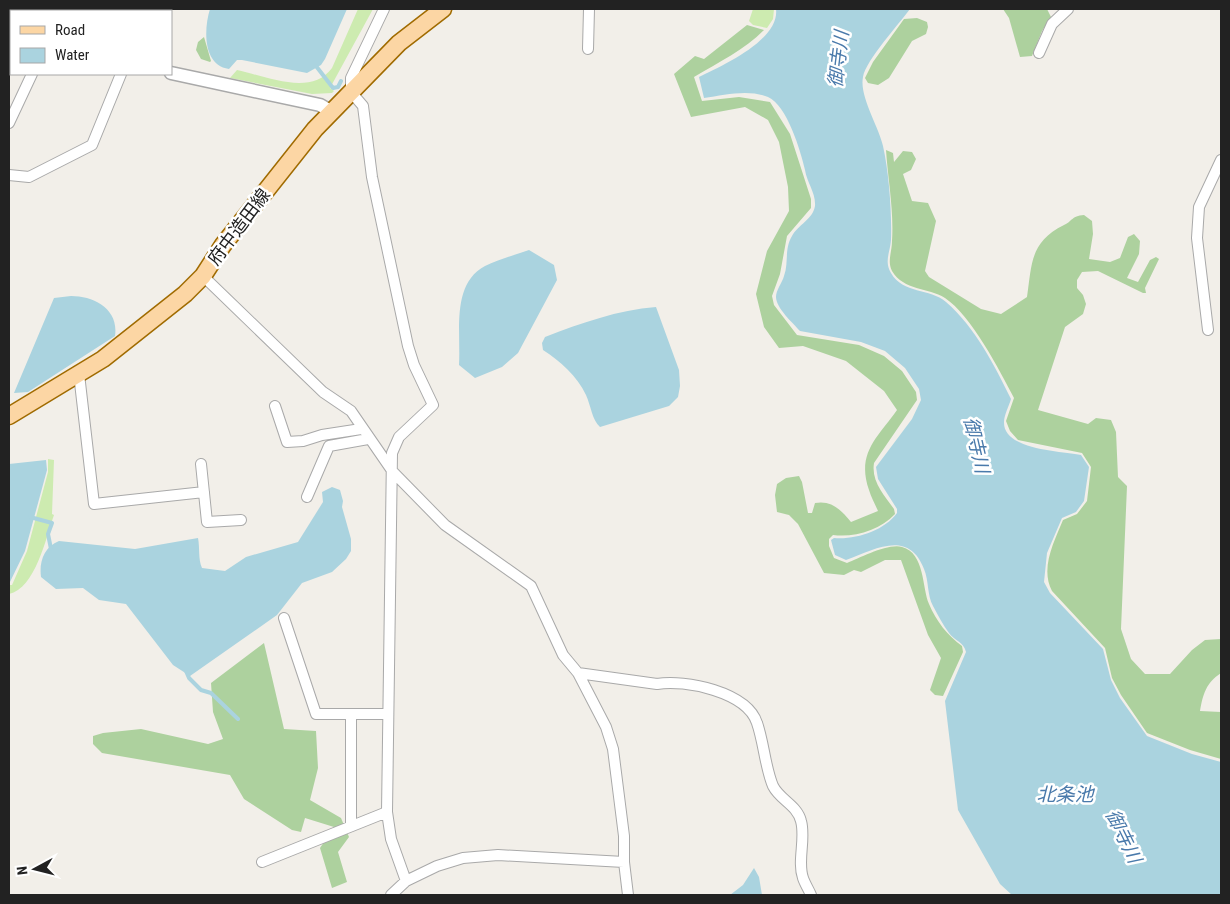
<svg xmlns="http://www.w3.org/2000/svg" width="1230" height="904" viewBox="0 0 1230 904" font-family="'Roboto Condensed','Noto Sans JP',sans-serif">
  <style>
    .grass { fill: #cdebb0 }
    .forest { fill: #add19e }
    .water { fill: #aad3df }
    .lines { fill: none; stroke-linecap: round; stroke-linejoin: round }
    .stream { stroke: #aad3df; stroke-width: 4 }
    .minor-casing { stroke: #a9a9a9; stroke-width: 12 }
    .tertiary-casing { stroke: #a9a9a9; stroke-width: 15 }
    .primary-casing { stroke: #a06b00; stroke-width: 19 }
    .minor { stroke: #fff; stroke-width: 10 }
    .tertiary { stroke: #fff; stroke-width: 12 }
    .primary { stroke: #fcd6a4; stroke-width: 16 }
    .labels { text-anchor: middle; stroke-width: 5; stroke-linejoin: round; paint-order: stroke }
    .street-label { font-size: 18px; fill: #222; stroke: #fff }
    .water-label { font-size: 19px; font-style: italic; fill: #4a7aab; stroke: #fff }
  </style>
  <rect width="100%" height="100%" fill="#f2efe9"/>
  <path class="grass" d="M358,9H373L330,88L334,91L332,93L312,94L230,78L237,70C266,76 311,97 332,68Z
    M753,9H774L773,19L767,28L753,25L749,21Z
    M48,459L54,460L52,514L54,515C46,538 35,589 9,594V585H12L27,551L48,472Z"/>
  <path class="forest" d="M1003,9H1047L1051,17L1042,31L1032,56L1020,57L1009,18Z
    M917,18L927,22L928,27L926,34L912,41L889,78L878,85L868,83L865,78L873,62L904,19Z
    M747,25L764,30C744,50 719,62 694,77L702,101L739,97L770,102L790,134L811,199V208L787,236L780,274L772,296L774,305L797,335L859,345L884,356L902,371L916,392L917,400L874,463C871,481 884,495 894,509L895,514C880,530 854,538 833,535L829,539V546L834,558L847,563C860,558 888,543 902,547C925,553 922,588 929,604C936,621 948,636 962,646L963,652L943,696L935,695L930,690L941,658L928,635L901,560H885L861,572L854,570L844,575L824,573L798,524L789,515L777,512L775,495L777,484L786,478L799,476L802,482L808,513H812L815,503C832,500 841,510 851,522L878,511C875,504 871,497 869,490C856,453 878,437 897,410L884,391L846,361L803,346L779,348L764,327L756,294L767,251L789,211L788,187L779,142L768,120L745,107L691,117L674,74L695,56L704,59Z
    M204,37L211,61L210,62L201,59L196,50L198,42Z
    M886,150L893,153L894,162L903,151L912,152L916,159L911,170L903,174L912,201L928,203L936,221L925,271L929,277L981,309L1001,314L1027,297C1032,263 1030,242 1064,225C1073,221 1071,216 1084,215L1092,221L1093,234L1089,259L1110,262L1120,258L1128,237L1134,234L1140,241L1139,254L1127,278L1138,282L1150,260L1156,257L1159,259L1145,288L1146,293H1143L1098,271L1082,272L1077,280V288L1083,295L1086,304L1083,314L1065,327L1038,410L1088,424L1096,418L1111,420L1116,432L1118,477L1127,486L1121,629L1131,659L1145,674H1170L1192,650L1205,640L1221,639V673C1206,683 1203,694 1200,711L1221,712V759L1190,750L1147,733L1121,695L1112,678L1105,648L1052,591C1040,568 1054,542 1063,520L1077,514L1087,501L1091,467L1082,453L1018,440L1010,431L1006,421L1014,398C1000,371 971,315 945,298C928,287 904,291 892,271C887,261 892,252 892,241C894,211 888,180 886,150Z
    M264,643L284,729L316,731L318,768L310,800L341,818L349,837L338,852L347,882L332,888L320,848L334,827L305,818L301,832L292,830L244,799L230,775L102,753L93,744V736L103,733L141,729L208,744L223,739L213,712L211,683Z"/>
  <path class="water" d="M210,9H347L325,59L321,65L307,73L242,60H237L229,69C202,65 204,28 210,9Z
    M776,9H910C899,24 866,60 863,77C859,96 879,127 883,146C889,173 892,213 891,240C890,253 884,261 891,273C903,294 930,288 946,302C975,327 995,366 1011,399C1009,406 1004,415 1004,422C1003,450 1061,451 1081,455L1089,467L1084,501L1076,512L1062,518L1047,553L1044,582L1050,593L1103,649L1111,680L1120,698L1147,736L1192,754L1221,762V895H1012L1000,884L958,810L945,701L966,652C964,642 955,641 949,633C943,625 938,615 933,606C927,595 929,581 924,569C909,529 875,549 846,560L835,555L831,540L834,538C855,540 884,531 897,513V509L878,479L876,467L912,419L921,400L919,389L905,368L885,351L861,342L800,331C793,323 776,308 776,297C776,290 782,283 784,276C789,263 784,249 792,236C798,225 813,219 815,206C816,193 807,183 805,170C801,152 787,105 768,97C748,89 725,95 704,98L699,77C722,66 780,40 776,9Z
    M529,250L554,265L557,280L518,353L502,367L475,378L459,365C461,332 451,284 485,266C499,259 515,255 529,250Z
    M71,296C94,296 119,309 115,336L28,392L14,393L54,298Z
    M656,307L679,370L680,386L678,397L669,406L600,427C592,420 591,406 586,395C577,376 560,361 543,350L542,343L545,337C581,323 618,310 656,307Z
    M46,460L47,470L25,551L9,584V464Z
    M332,487L340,490L343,501L342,507L351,539V551L346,559L332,572L302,583L277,615L190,676L173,665L126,604L99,600L83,588L56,589L41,577C39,562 44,547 59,541L135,549L198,538C200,548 198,559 202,568L225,571L246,557L298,542L323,502L322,492Z
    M754,868L759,877L762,895H730L743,885Z"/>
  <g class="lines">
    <path class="stream" d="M19,11L20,9
      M9,33L11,27
      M316,66L333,88L338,87L341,81
      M30,517L52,523L48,534L51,549
      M186,671L189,678L201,690L211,693L238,719"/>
    <defs>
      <path id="minor" d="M384,9L351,78V92L363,106L372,177L408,346L414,365L433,405L399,437L392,453L387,812L391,839L406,881L391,895
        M588,49L589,9
        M1039,53L1052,24L1068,9
        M9,123L32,74
        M9,175L29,177L92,145L121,74
        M203,276L323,392L351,411L393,472L445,525L531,586L563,655L578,673L657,684C685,679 747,692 757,723C764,743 765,767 773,786C780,800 797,805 801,821C806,839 797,861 803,878C805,884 809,890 811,895
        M1208,330L1197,238L1199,207L1221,160
        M79,374L94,504L204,492
        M275,406L287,442L303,441L322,435L361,429
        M201,464L207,522L241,520
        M307,497L329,446L368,439
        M284,618L316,714H388
        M578,673L606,727L613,749L624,836V862L628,895
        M351,826V714
        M262,862L387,812
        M406,881L437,866L463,858L498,855L624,862"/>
      <path id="tertiary" d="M57,9L60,11
        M171,73L320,105L332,112"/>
      <path id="primary" d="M9,416L103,359L185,294L203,276L223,245L315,129L399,43L443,9"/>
    </defs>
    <use href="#minor" class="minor-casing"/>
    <use href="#tertiary" class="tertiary-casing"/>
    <use href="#primary" class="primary-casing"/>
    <use href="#minor" class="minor"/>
    <use href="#tertiary" class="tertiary"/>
    <use href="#primary" class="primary"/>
  </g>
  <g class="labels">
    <g class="street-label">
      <text transform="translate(239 227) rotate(-53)" y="6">府中造田線</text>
    </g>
    <g class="water-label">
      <text transform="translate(838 59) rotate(-83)" y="7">御寺川</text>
      <text transform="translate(977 445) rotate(77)" y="7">御寺川</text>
      <text x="1065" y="801">北条池</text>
      <text transform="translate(1124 836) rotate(64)" y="7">御寺川</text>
    </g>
  </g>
  <rect width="1230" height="904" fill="none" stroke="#222222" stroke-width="20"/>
  <rect x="10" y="10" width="162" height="65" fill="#ffffff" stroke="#a7a7a7"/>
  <rect x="20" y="26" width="25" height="8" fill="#fcd6a4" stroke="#a7a7a7"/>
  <text x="55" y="35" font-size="15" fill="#222222">Road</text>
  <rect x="20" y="48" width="25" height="15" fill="#aad3df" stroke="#a7a7a7"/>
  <text x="55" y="60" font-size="15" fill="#222222">Water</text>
  <g transform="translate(35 869) rotate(263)" stroke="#ffffff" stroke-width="4" paint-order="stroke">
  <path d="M0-4L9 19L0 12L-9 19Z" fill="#222222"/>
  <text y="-8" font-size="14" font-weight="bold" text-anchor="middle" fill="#222222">N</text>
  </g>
</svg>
